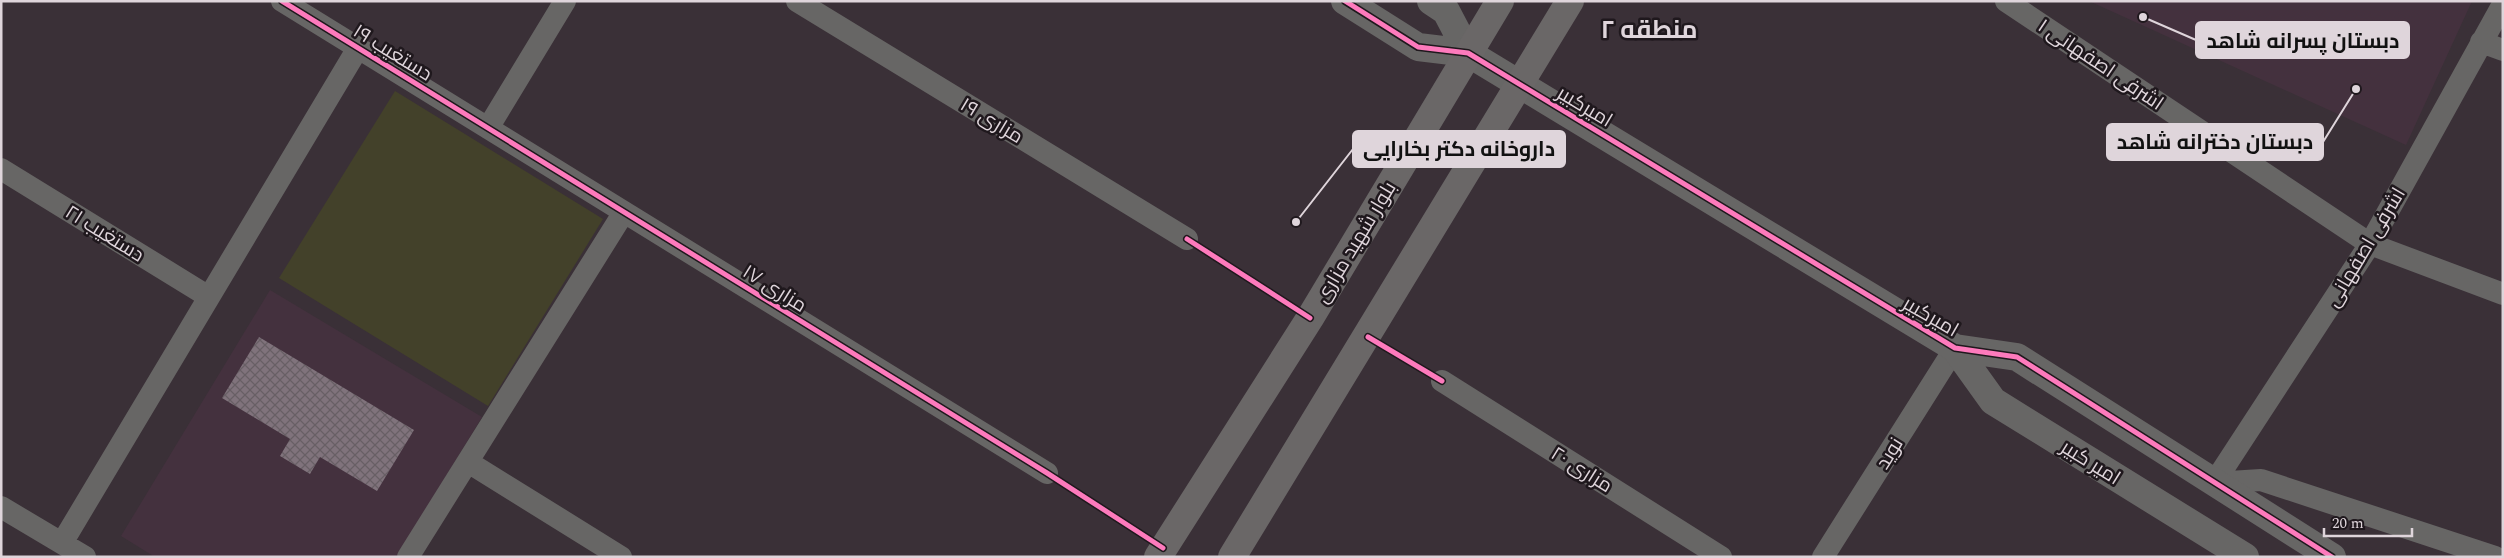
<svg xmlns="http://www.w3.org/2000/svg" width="2504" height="558" viewBox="0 0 2504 558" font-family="Spectral,Cairo,serif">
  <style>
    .built { fill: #44313e }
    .park { fill: #43412a }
    .building { fill: url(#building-cross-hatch) }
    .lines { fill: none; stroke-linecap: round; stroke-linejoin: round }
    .minor { stroke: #676665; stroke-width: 22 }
    .tertiary { stroke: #676665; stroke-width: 28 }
    .secondary { stroke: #6a6767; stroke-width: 28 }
    .cycleway-casing { stroke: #1f181d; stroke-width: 8 }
    .cycleway { stroke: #fd7abc; stroke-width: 5 }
    .labels { text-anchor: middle; stroke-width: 5; stroke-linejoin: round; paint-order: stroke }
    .street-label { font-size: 20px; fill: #dfd5db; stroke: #1f181d }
    .district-label { font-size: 25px; font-weight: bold; fill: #dfd5db; stroke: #1f181d }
    .leader { fill: none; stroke: #dfd5db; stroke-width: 2 }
    .callout-dot { fill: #dfd5db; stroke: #1f181d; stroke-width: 2 }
    .callout { fill: #dfd5db; stroke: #dfd5db; stroke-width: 2 }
    .callout-label { font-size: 21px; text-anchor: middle; font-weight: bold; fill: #111 }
  </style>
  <defs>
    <pattern id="building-cross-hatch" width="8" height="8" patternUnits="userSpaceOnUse" patternTransform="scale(1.25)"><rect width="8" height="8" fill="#80737c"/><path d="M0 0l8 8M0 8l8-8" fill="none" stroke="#685f65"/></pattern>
  </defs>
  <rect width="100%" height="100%" fill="#3a3037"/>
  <path class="built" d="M2089,1H2472L2406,145Z
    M270,290L482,417L397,557H155L121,536Z"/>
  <path class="park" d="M395,91L603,219L488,406L279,278Z"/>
  <path class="building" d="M259,337L414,430L377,491L320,457L310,474L280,456L290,439L222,398Z"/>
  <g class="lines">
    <path class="minor" d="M282,1L1047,473
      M797,1L1187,239
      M2006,1L2370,244L2503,294
      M2481,42L2503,50
      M488,128L565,1
      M1,169L209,297
      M1442,381L1721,557
      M468,462L621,557
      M2214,483L2370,244L2503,4
      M2214,483L2261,480L2495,557
      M1,507L85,557
      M62,543L358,48
      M408,557L624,212
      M1823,557L1955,348"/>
    <path class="tertiary" d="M1345,1L1418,47L1468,53L1955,348L2017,357L2332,557
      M1431,1L1446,11L1468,53
      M1955,348L1993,401L2245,557"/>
    <path class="secondary" d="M1158,557L1310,318L1500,1
      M1232,557L1570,1"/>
    <defs>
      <path id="cycleway" d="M282,1L1047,473L1163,548
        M1345,1L1418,47L1468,53L1955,348L2017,357L2332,557
        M1187,239L1310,318
        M1368,337L1442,381"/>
    </defs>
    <use href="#cycleway" class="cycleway-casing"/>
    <use href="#cycleway" class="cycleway"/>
  </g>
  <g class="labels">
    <g class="street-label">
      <text transform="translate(393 52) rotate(32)" y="7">دستغیب ۱۹</text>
      <text transform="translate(2101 64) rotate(34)" y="7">اشرفی اصفهانی ۱</text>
      <text transform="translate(1585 106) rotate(31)" y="7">امیرکبیر</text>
      <text transform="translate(992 120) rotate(31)" y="7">مزاری ۱۹</text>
      <text transform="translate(105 233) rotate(32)" y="7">دستغیب ۲۱</text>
      <text transform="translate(1355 242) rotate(-59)" y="7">بلوار شهید مزاری</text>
      <text transform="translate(2365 247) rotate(-59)" y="7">اشرفی اصفهانی</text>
      <text transform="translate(775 288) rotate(32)" y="7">مزاری ۱۷</text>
      <text transform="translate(1931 316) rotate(30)" y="7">امیرکبیر</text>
      <text transform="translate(1889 453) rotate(-58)" y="7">نوید</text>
      <text transform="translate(2091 462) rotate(32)" y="7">امیر کبیر</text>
      <text transform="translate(1582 469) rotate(32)" y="7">مزاری ۲۰</text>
    </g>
    <g class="district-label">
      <text x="1649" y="38">منطقه ۲</text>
    </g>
  </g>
  <path class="leader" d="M2143 17L2196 40M2356 89L2323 142M1296 222L1353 149"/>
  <g class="callout-dot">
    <circle cx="2143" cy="17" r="5"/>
    <circle cx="2356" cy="89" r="5"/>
    <circle cx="1296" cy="222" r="5"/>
  </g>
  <g class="callout">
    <rect x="2196" y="22" width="213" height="36" rx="5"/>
    <rect x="2107" y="124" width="216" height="36" rx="5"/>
    <rect x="1353" y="131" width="212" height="36" rx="5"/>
  </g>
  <g class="callout-label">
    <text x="2303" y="48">دبستان پسرانه شاهد</text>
    <text x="2215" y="149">دبستان دخترانه شاهد</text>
    <text x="1459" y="156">داروخانه دکتر بخارایی</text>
  </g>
  <rect width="2504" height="558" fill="none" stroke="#dfd5db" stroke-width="5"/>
  <path d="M2324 528v8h88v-8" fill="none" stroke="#dfd5db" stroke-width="2.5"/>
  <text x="2332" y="528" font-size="15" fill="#dfd5db" stroke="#1f181d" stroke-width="4" paint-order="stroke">20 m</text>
</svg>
